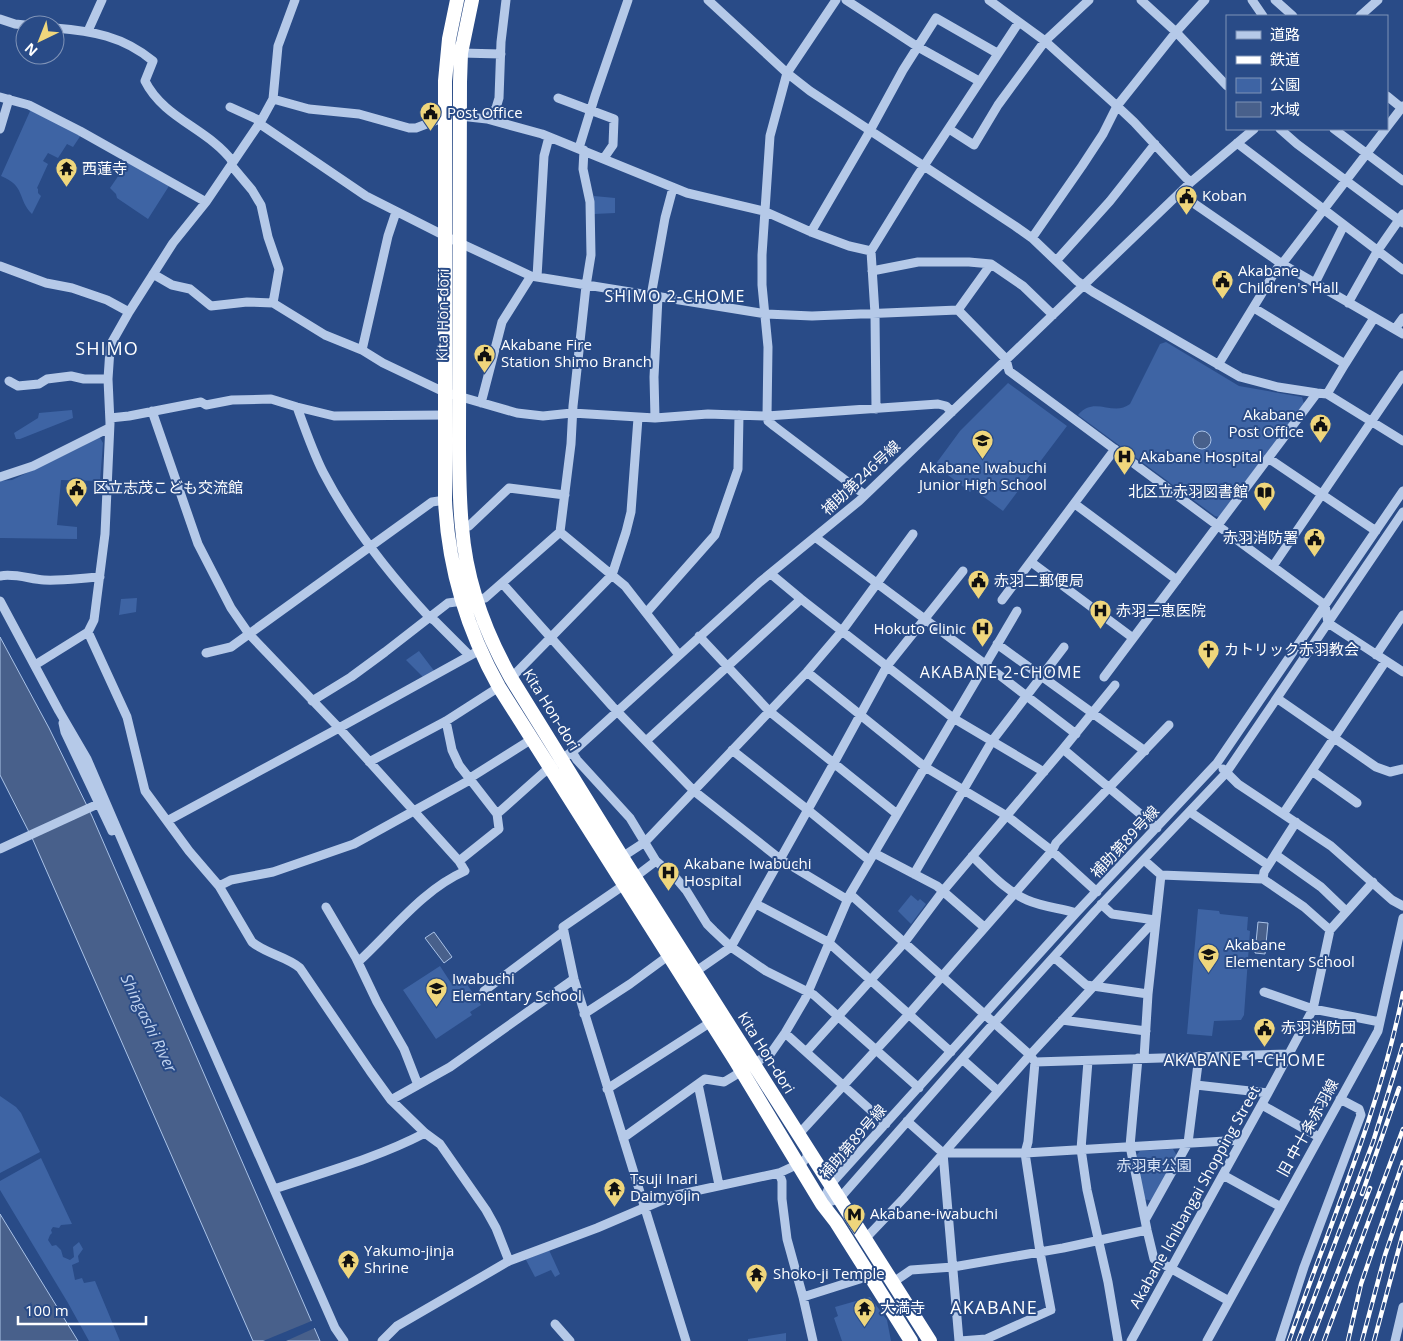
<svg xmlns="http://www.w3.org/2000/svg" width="1403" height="1341" viewBox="0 0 1403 1341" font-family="'Open Sans','Noto Sans JP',sans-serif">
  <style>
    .green { fill: #3e64a4 }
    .water { fill: #48608b; stroke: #aac3e8 }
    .pier { fill: #294b87 }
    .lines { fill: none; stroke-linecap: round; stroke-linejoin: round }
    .minor { stroke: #b5c9e8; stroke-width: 9 }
    .highway { stroke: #fff; stroke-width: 14 }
    .rail-casing { stroke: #fff; stroke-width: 4.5 }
    .rail { stroke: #294b87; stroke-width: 2.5; stroke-dasharray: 8; stroke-linecap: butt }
    .labels { text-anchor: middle; stroke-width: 4; stroke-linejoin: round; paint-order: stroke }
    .poi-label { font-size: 15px; fill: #fff; stroke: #294b87; text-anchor: start }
    .street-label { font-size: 15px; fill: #fff; stroke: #294b87 }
    .park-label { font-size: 15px; fill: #d9e4f7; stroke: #294b87 }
    .neighbourhood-label { font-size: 16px; letter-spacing: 1px; fill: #fff; stroke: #294b87 }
    .water-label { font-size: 16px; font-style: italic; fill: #c1d3ef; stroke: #294b87 }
    .quarter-label { font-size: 18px; letter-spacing: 1px; fill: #fff; stroke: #294b87 }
  </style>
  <rect width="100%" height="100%" fill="#294b87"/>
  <path class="green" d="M31,109L81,135L73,147L67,144L58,158L48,153L43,161L48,164L37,188L38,189V193L41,196L32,214C17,199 26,186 1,176Z
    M128,162L169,186L148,219L117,198L116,194L110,188Z
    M594,196L615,198V213L594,214Z
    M1166,342L1239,386L1302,397L1304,404L1219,517L1215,516L1078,415C1094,395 1113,417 1130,404L1160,344Z
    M1008,383L1067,426L1003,511L973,489L970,492L935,465L960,431Z
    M72,410L73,418L20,439H16L14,433L38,418L39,413Z
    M99,436L103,443L100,481L61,480L57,525L77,527V539L0,538V481L12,480L83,446Z
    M137,598L136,612L119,615L121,599Z
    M419,651L435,672L424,678L406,660Z
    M911,895L918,901L920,899L926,904L911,924L898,911Z
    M1198,909L1219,911L1220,914L1248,917L1247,930L1250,931L1244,1015L1241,1020L1214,1021L1212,1036L1187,1034Z
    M440,966L451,983L462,977L481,1005L470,1012L472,1015L436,1039L403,990Z
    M0,1096L16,1107L21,1113L40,1152L0,1173Z
    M1173,1149L1177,1156L1153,1201L1144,1199L1136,1156L1140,1151Z
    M41,1158L72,1224L61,1225L59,1228L53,1227L51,1230L52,1233L50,1235L48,1240L52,1246L56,1245L61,1250L63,1257L70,1260L74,1257L73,1247L79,1242L83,1249L78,1256L79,1262L72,1265L75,1280L82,1278L84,1283L95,1281L120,1341H89L68,1303L0,1190V1181Z
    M549,1250L560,1274L555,1277L551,1270L535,1277L525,1258Z
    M870,1297L887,1320L891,1341H842L834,1318L838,1316L835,1307Z
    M786,1333V1341H748V1339Z"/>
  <path class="water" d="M1193 440a9 9 0 1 1 18 0a9 9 0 1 1-18 0Z
    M0,637L49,728L92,816L320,1341H253L33,840L0,775Z
    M1258,922L1268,923L1265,954L1255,953Z
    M434,932L452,957L444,963L425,938Z
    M0,1214L78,1341H0Z"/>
  <path class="pier" d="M314,1320L317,1327L286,1341H263Z"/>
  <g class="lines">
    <path class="minor" d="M708,0L787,73L810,91L1015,226L1032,238L1077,281L1093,292L1240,377L1278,387L1317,393L1327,394L1403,441
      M836,0L787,73L770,136L762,255V285L768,347L767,416L938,404L946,406L952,412
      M846,0L918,47L979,81
      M989,0L1045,41L1117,106L1134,122L1186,178L1191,182
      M1141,0L1176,32L1227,86
      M1252,0L1263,16
      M1275,0L1293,16
      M1360,16L1378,0
      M0,19L15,24L25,25
      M55,28C92,31 123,36 153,61L145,81C164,119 209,129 233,162
      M88,31L102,0
      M461,53L501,54
      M1387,96L1403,109
      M0,97L29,105L80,131L206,202
      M558,98L614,119L613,145L604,158
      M273,99L309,109L359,114L409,128H416L445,117
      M230,107L261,121
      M460,116L487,119L542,134L687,193L764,211L811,232L849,246L871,251
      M487,119L496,108L499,98L501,42L506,0
      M260,124L366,196L445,236L531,276L766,314L812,316L958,310L1006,359L1009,371L1325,605L1328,623L1403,672
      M0,129L9,99
      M949,129L974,145L998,105L1045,41L1089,0
      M1280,129L1297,144L1403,223
      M1334,129L1403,181
      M1237,143L1403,270
      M579,148L595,96L628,0
      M231,165L252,190L261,205L268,237L279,269L273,303L325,335L362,350L383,363L444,392L517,413L543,416L572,413L655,418L708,414L767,416L768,421L774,426L865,495
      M1179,195L1189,200L1282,264L1403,334
      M811,232L867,136L903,70L936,18L997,53
      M1032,238L1082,166L1103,134L1117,106L1176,32L1205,0
      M1056,261L1110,201L1155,144
      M0,266L46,283L72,288L107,300L129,312
      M872,271L918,262H969L991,264L1023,286L1053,315
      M153,274L172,285L190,289L211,306L247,302L273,303
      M537,277L544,156L549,137
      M1315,283L1344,225
      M651,296L665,218L673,188
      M1348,303L1378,250L1403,214
      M1254,308L1345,364L1374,318
      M958,310L991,264
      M1395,329L1403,318
      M362,350L388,236L396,212
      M1218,365L1278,267L1282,264L1403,106
      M9,381L18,386L39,384L47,379L71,376L84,379H108
      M1327,394L1345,364
      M481,403L502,322L531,276
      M297,407C305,429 313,452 323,472C351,526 389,574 430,618L435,621L469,655
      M876,409L875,314L871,251L916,178L1019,22
      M152,411L198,544L231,608L249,634L339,728L459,861L465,871C422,890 392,931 358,962
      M110,418L129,416L201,402L206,405L232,400L271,399L297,407L334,416L444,415
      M655,418L654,377L658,297
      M1268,458L1376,531
      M0,477L33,466L109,428
      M1075,504L1177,580
      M461,526H469L509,488L565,495
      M560,532L625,586L679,655
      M815,537L985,664L1076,734
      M1031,562L1133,638
      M1273,566L1403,375
      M771,574L801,599L953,718L1044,772
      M0,576C14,573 30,579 44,580C62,581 81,578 100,577
      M502,583L612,706L694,791L780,859L848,900
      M1002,600L1115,449
      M0,601L59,711L87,759L192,1003L335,1328L344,1341
      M646,613L715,535L738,469L739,415
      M88,632L127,717L145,791L189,851L219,886L252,942C266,954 286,956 300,968L370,1071L391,1100L425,1133L440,1144L486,1210L496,1228L509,1261
      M699,636L769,711L897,814
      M997,644L1145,751
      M206,653L231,647L432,502L445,500
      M1376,655L1403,615
      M35,665L88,632L94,620L105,534L110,423L108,379L110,349L112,342L129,312L173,243L206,202L261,121L273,99L278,46L295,0
      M807,672L925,767L1007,816L1052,851L1097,892
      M1104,677L1317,393
      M511,678L612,575L626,532L631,512L638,418
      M1278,699L1376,767L1390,772L1403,769
      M312,701L351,677L385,652L448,603L485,598L560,532L571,444L573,406L586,286L591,255L590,202L583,169L584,150
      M446,721L452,750L459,765L497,814
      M63,723L65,732L112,831
      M646,741L801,599
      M1063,749L1157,828
      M732,750L808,810L869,860
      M572,752L577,760L630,818L656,861L675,877L686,890L707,924L714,931L731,947L766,971L814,995L919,1088
      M369,762L446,721L499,687
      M1223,769L1238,784L1331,846L1392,900L1403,906
      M1312,771L1357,803
      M1190,812L1268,865
      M1283,814L1385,662
      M167,821L339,728L480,650
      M0,849L100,803
      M874,853L937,886L984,927
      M1276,855L1321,887L1346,911
      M972,856C989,872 1006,891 1027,900C1043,907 1060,908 1076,913
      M622,857L645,842L807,672L842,631L913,534
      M1144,860L1161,875L1263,879L1304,907L1330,930
      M459,861L499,829L497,814L543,773L577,748L760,582L859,501L1191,182L1254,129
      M914,874L992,741L1064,647
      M635,877L656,861
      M1263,879L1264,872L1296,822
      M624,885L563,927L574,979L686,1341
      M219,886L231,880L273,872L354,844L468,781L470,778L532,739
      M850,894L1002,1030L1030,1055L1035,1062L1289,1054
      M756,904L828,942L951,1052
      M1101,904L1112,914L1155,920
      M326,907L356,958L377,1002L404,1049L418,1085
      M1054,957L1086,985L1148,994
      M695,972L731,947L834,763L887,666L963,571
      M484,991L564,931
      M1264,992L1313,1009L1380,1022
      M584,1014L630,984L668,956
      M1062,1020L1146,1031
      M785,1033L886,1124
      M806,1052L904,943L943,891L1063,749L1115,685
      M1138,1058L1130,1146L1147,1230L1154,1259L1229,1301
      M1144,1058L1148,994L1161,875
      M962,1059L998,1091
      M1088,1061L1081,1149L1087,1190L1108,1282L1118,1341
      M698,1084L719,1185
      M1196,1085L1268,1093
      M607,1089L711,1022
      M391,1100L450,1067L574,979
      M1262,1105L1319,1137
      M907,1121L943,1153H1025L1242,1140
      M798,1135L909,1014L1052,851L1056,843L1169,725
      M623,1138L705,1079L724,1082L734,1076L771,1053L785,1033L805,999L850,894L1017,611
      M943,1153L959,1341
      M779,1173L782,1181V1199L787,1239L803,1297L863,1278L869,1274
      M1223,1175L1281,1207
      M274,1189C325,1172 377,1158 425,1133
      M822,1204L830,1185L1076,913L1217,763L1403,491
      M822,1204L839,1199L985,1033L1095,911L1226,773L1403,512
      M1145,1220L1188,1143L1199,1056
      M865,1239L904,1198L1030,1055L1155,920
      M892,1283L911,1270L953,1267L1063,1248L1147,1230
      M803,1297L813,1341
      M555,1324L570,1341
      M382,1341L397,1326L509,1261L597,1228L672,1196L779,1173L803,1162L807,1157V1150
      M960,1341L986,1339L1051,1310L1040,1252L1025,1153L1028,1142L1035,1062
      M1131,1341L1268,1093L1313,1009L1330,930L1373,882
      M1207,1341L1378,1031L1403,918
      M1280,1341L1304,1267L1361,1115L1359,1109L1340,1099
      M1395,1341L1403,1307"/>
    <path class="highway" d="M457,0L449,39L445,81V500C448,568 466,628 499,687L735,1060L822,1204L836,1222L911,1341
      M472,0L461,53L460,82L459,439C459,468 459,498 462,527C466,580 485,632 511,678L622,857L930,1341"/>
    <defs>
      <path id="rail" d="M1362,1194L1399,1088
        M1289,1341C1329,1226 1379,1113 1403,993
        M1298,1341L1373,1142L1403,1045
        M1311,1341L1370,1188
        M1324,1341L1403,1129
        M1348,1341L1361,1284L1403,1162
        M1362,1341L1385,1255L1403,1202
        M1374,1341L1403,1233"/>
    </defs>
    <use href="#rail" class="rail-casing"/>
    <use href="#rail" class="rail"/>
  </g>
  <defs>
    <symbol id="civic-pin" viewBox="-11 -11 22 30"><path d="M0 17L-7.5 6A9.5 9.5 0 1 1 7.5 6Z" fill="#efd67c" stroke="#294b87"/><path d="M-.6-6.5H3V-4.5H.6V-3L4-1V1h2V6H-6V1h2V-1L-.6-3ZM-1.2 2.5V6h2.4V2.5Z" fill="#111"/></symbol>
    <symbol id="temple-pin" viewBox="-11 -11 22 30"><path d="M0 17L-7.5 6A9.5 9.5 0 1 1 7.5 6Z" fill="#efd67c" stroke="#294b87"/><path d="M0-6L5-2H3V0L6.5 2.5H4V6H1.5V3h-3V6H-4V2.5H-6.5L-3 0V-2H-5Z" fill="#111"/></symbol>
    <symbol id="school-pin" viewBox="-11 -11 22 30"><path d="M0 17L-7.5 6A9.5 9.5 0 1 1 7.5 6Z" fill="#efd67c" stroke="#294b87"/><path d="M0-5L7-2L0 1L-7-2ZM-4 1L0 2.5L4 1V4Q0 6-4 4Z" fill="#111"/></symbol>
    <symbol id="hospital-pin" viewBox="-11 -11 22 30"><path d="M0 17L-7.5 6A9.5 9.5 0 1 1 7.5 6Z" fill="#efd67c" stroke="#294b87"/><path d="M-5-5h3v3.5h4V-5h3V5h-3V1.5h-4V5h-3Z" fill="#111"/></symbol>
    <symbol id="library-pin" viewBox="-11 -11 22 30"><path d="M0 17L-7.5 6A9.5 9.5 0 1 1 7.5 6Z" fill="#efd67c" stroke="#294b87"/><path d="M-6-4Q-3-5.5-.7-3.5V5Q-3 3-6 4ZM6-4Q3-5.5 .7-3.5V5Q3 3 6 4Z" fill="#111"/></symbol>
    <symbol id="church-pin" viewBox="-11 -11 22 30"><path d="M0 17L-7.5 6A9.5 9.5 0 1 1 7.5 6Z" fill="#efd67c" stroke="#294b87"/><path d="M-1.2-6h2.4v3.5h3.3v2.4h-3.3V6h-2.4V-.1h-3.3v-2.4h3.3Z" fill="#111"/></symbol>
    <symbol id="metro-pin" viewBox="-11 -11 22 30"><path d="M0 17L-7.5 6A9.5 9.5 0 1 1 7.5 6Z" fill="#efd67c" stroke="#294b87"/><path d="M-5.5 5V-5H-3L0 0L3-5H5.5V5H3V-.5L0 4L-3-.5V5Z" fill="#111"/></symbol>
  </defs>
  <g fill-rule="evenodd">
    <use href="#civic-pin" x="418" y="100" width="25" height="34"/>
    <use href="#temple-pin" x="54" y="156" width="25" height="34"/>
    <use href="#civic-pin" x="1174" y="184" width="25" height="34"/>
    <use href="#civic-pin" x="1210" y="268" width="25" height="34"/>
    <use href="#civic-pin" x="472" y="342" width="25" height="34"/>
    <use href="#civic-pin" x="1308" y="412" width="25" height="34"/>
    <use href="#school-pin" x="970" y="428" width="25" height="34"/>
    <use href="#hospital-pin" x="1112" y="444" width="25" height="34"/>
    <use href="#civic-pin" x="64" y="476" width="25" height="34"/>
    <use href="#library-pin" x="1252" y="480" width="25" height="34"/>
    <use href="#civic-pin" x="1302" y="526" width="25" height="34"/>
    <use href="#civic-pin" x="966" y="568" width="25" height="34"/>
    <use href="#hospital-pin" x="1088" y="598" width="25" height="34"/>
    <use href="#hospital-pin" x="970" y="616" width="25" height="34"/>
    <use href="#church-pin" x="1196" y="638" width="25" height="34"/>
    <use href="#hospital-pin" x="656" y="860" width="25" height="34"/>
    <use href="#school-pin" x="1196" y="942" width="25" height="34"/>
    <use href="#school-pin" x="424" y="976" width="25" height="34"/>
    <use href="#civic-pin" x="1252" y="1016" width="25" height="34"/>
    <use href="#temple-pin" x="602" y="1176" width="25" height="34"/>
    <use href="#metro-pin" x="842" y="1202" width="25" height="34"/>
    <use href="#temple-pin" x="336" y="1248" width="25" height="34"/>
    <use href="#temple-pin" x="744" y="1262" width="25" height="34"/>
    <use href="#temple-pin" x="852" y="1296" width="25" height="34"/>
  </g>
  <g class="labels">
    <g class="poi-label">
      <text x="447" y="118">Post Office</text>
      <text x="82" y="174">西蓮寺</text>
      <text x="1202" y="201">Koban</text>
      <text x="1238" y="276">Akabane<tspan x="1238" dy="17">Children's Hall</tspan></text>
      <text x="501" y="350">Akabane Fire<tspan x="501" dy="17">Station Shimo Branch</tspan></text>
      <text x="1304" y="420" text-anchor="end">Akabane<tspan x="1304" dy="17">Post Office</tspan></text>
      <text x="1140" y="462">Akabane Hospital</text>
      <text x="983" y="473" text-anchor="middle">Akabane Iwabuchi<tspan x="983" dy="17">Junior High School</tspan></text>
      <text x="93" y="493">区立志茂こども交流館</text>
      <text x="1248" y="497" text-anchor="end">北区立赤羽図書館</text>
      <text x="1298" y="543" text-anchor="end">赤羽消防署</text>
      <text x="994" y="586">赤羽二郵便局</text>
      <text x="1116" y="616">赤羽三恵医院</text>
      <text x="966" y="634" text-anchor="end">Hokuto Clinic</text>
      <text x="1224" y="655">カトリック赤羽教会</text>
      <text x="684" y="869">Akabane Iwabuchi<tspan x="684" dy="17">Hospital</tspan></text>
      <text x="1225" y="950">Akabane<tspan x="1225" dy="17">Elementary School</tspan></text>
      <text x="452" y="984">Iwabuchi<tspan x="452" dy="17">Elementary School</tspan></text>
      <text x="1281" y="1033">赤羽消防団</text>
      <text x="630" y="1184">Tsuji Inari<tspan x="630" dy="17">Daimyojin</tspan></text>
      <text x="870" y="1219">Akabane-iwabuchi</text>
      <text x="364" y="1256">Yakumo-jinja<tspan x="364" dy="17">Shrine</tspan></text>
      <text x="773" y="1279">Shoko-ji Temple</text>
      <text x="880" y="1313">大満寺</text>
    </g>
    <g class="street-label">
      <text transform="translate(443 315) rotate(-89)" y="5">Kita Hon-dori</text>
      <text transform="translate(861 478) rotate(-43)" y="5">補助第246号線</text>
      <text transform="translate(551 710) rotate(58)" y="5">Kita Hon-dori</text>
      <text transform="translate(1125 842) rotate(-47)" y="5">補助第89号線</text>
      <text transform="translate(766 1053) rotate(58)" y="5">Kita Hon-dori</text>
      <text transform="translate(1308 1128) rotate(-61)" y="5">旧 中十条赤羽線</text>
      <text transform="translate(853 1142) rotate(-49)" y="5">補助第89号線</text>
      <text transform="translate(1195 1197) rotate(-61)" y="5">Akabane Ichibangai Shopping Street</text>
    </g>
    <g class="park-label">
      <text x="1154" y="1171">赤羽東公園</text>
    </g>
    <g class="neighbourhood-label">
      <text x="675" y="302">SHIMO 2-CHOME</text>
      <text x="1001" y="678">AKABANE 2-CHOME</text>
      <text x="1245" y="1066">AKABANE 1-CHOME</text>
    </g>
    <g class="water-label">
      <text transform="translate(149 1023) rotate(64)" y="6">Shingashi River</text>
    </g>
    <g class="quarter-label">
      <text x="107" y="355">SHIMO</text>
      <text x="994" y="1314">AKABANE</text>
    </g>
  </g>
  <rect x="1226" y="15" width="162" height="115" fill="#294b87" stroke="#7f93b7"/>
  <rect x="1236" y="31" width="25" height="8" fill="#b5c9e8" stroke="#7f93b7"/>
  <text x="1270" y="40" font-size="15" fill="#ffffff">道路</text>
  <rect x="1236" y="56" width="25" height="8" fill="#ffffff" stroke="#7f93b7"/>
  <text x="1270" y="65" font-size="15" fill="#ffffff">鉄道</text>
  <rect x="1236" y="78" width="25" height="15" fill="#3e64a4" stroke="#7f93b7"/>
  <text x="1270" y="90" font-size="15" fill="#ffffff">公園</text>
  <rect x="1236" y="102" width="25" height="15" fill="#48608b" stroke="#7f93b7"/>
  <text x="1270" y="115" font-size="15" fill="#ffffff">水域</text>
  <g transform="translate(40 40) rotate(223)"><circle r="24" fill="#294b87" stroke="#7f93b7"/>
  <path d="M0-4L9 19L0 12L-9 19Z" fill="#efd67c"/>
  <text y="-8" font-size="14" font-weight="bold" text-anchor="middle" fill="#ffffff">N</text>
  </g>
  <path d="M18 1316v8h128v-8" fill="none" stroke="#ffffff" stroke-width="2.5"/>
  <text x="25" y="1316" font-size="15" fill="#ffffff" stroke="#294b87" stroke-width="4" paint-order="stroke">100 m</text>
</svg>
